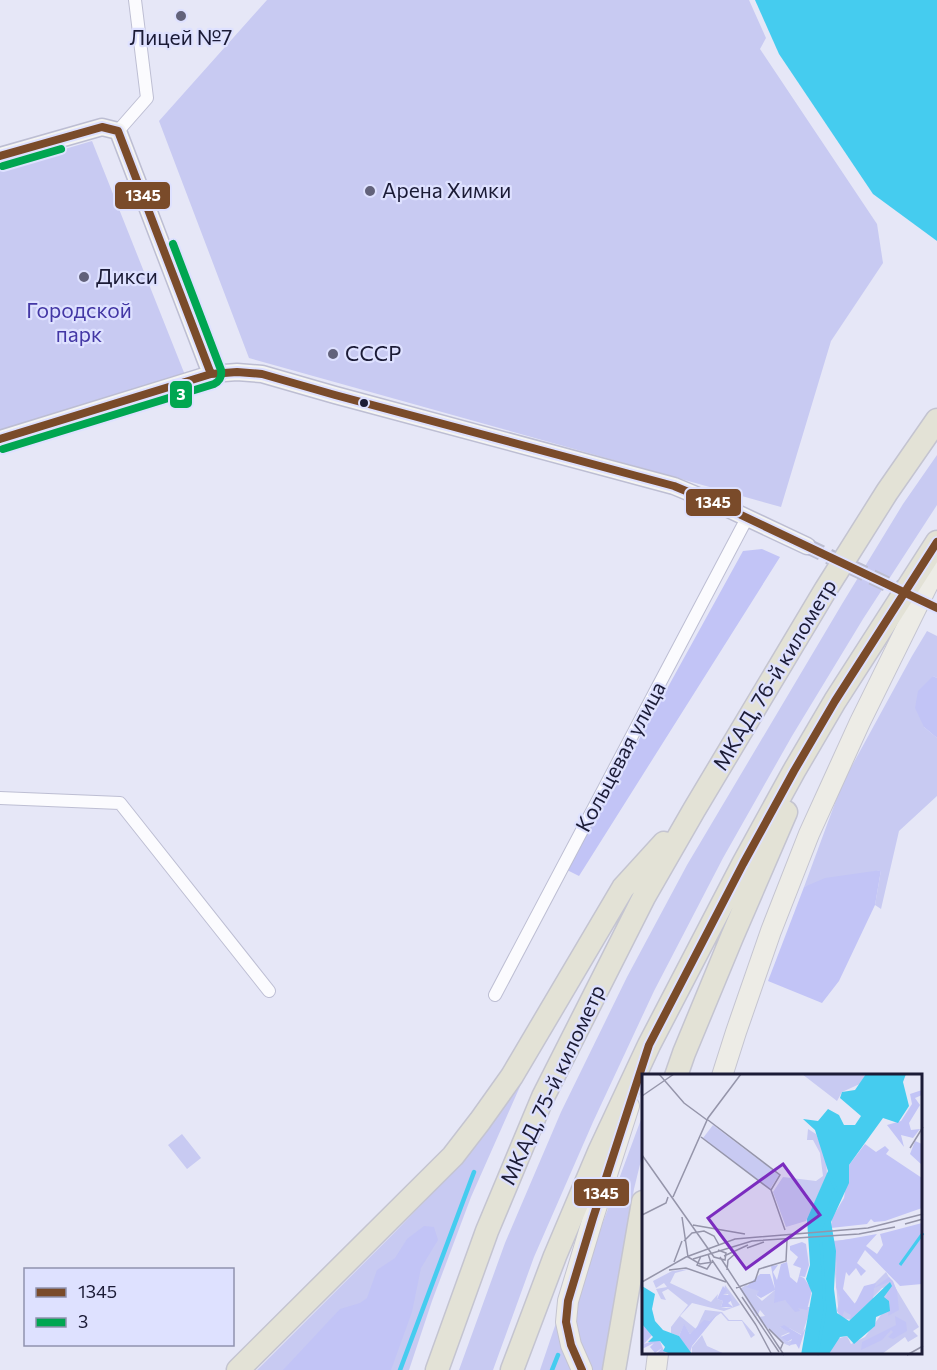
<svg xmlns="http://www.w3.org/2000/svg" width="937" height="1370" viewBox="0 0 937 1370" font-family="Commissioner,sans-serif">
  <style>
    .green { fill: #c8caf2 }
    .forest { fill: #c2c4f6 }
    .water { fill: #45ccef }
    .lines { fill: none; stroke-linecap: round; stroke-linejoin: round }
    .stream { stroke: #45ccef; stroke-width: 4.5 }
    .secondary-tunnel { stroke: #bdbed0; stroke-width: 16; stroke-dasharray: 16 8; stroke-linecap: butt }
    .street-casing { stroke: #bdbed3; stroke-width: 14 }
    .secondary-casing { stroke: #bdbed3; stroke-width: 19 }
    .primary-casing { stroke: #c4c4d0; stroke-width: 22 }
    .highway-casing { stroke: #c4c4d0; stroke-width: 25 }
    .street { stroke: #fbfbfe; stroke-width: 12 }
    .secondary { stroke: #f4f4f2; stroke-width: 16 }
    .primary { stroke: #edece6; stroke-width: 20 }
    .highway { stroke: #e3e2d6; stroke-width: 22 }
    .bus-1-casing { stroke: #dee1ff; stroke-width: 12 }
    .bus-2-casing { stroke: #dee1ff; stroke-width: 12 }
    .bus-1 { stroke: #7a4b2a; stroke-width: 8 }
    .bus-2 { stroke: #00a651; stroke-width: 8 }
    .poi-dot { fill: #62627a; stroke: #dee1ff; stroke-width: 2 }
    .bus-dot { fill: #1b1b36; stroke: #dee1ff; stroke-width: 2 }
    .labels { text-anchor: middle; stroke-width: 4.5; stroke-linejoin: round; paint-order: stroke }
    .poi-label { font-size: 21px; fill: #1b1b36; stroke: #dee1ff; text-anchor: start }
    .park-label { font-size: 21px; fill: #4337a5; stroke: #dee1ff }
    .street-label { font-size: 21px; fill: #1b1b36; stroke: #dee1ff }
    .inset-river { fill: none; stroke: #45ccef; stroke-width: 3 }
    .inset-road { fill: none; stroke: #9595aa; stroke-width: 1.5 }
    .view { fill: #7b2cbf; fill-opacity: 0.15; stroke: #7b2cbf; stroke-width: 3 }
    .inset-edge { fill: none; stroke: #1b1b36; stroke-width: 3 }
    .line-badge { stroke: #dee1ff; stroke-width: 2 }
    .badge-label { font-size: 16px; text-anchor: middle; font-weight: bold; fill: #fff }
  </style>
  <rect width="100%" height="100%" fill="#e6e7f7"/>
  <path class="green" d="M267,0H749L766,38L760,49L877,224L883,263L831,341L781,507L249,358L159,121Z
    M92,141L185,375L0,430V168Z
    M937,455V505L863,619L792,736L723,858L654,991L593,1122L534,1257L493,1370H459L505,1243L561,1112L627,977L687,865L842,604L903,504Z
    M927,631L937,636V678L933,676L924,727L937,738V796L899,831L881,909L875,905L881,870L804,887L842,784L912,656Z
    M526,1073L471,1197L432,1301L409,1370H257L394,1233L453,1172L479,1142Z
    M643,1114V1152L634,1189L603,1370H587L573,1315L578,1290Z
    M182,1134L201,1158L187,1169L168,1145Z
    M556,1323L560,1338L573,1370H540Z"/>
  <path class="forest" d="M762,549L780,557L579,876L567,870L743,551Z
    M933,676L937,678V738L924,727L915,708L918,691Z
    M881,870L875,905L839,981L822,1003L768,981L804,887L825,878Z
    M424,1226L434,1227L438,1240L421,1268L412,1312L391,1370H283L340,1309L360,1303L367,1298L377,1270L395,1258L407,1239Z"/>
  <path class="water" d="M755,0H937V241L873,194L779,54Z"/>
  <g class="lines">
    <path class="stream" d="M400,1370L474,1172
      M552,1370L558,1355"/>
    <path class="secondary-tunnel" d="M807,546L937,608"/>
    <defs>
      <path id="street" d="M118,131L147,98L135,0
        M0,798L120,803L269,991
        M495,995L747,518"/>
      <path id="secondary" d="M0,156L102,127L118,131L211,374
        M0,439L211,374L237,372L262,374L335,395L674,486L722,506L807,546"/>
      <path id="primary" d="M722,1076L736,1032L771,931L809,834L860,722L937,566
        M582,1370L571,1345L566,1322L568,1301L593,1218L629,1106
        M656,1370L658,1354"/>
      <path id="highway" d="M676,1076L684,1053L732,937L786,812
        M238,1370L453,1156L480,1121L512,1076L623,888L664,843
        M437,1370L487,1231L543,1097L644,897L694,810L826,589L887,492L937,420
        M512,1370L555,1256L599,1152L649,1045L743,864L794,771L835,701L937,542
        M614,1370L643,1202"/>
    </defs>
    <use href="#street" class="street-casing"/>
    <use href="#secondary" class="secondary-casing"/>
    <use href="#primary" class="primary-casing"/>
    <use href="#highway" class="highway-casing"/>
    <use href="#street" class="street"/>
    <use href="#secondary" class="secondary"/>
    <use href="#primary" class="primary"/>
    <use href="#highway" class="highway"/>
    <defs>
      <path id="bus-1" d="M0,156L102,127L118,131L211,374
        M0,439L211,374L237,372L262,374L335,395L674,486L722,506L937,608
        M582,1370L571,1345L566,1322L568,1301L593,1218L649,1045L743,864L794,771L835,701L937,542"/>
      <path id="bus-2" d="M3,166L61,149
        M3,449L214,384C220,381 222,377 221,370L173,244"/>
    </defs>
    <use href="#bus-1" class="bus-1-casing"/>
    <use href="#bus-2" class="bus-2-casing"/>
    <use href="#bus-1" class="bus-1"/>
    <use href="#bus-2" class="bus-2"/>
  </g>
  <g class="poi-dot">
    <circle cx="181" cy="16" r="6"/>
    <circle cx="370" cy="191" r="6"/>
    <circle cx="84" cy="277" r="6"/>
    <circle cx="333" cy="354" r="6"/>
  </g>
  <circle class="bus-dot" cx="364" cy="403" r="5"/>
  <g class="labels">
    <g class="poi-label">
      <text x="181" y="45" text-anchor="middle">Лицей №7</text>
      <text x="382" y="198">Арена Химки</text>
      <text x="96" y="284">Дикси</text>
      <text x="345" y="361">СССР</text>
    </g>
    <g class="park-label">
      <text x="79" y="318">Городской<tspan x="79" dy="24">парк</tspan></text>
    </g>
    <g class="street-label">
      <text transform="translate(775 675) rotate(-59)" y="7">МКАД, 76-й километр</text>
      <text transform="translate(621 757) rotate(-62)" y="7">Кольцевая улица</text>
      <text transform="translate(553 1085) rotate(-65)" y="7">МКАД, 75-й километр</text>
    </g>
  </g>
  <g transform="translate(642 1074)">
    <rect width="280" height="280" fill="#e6e7f7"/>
    <path d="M160,0H224L220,9L200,18L195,27ZM71,51L137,101L128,115L61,64ZM166,55L174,60L184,83L185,101L164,147L144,153L131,118L141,103L174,107L181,102L178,79L171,66H165ZM210,165L211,171L204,172L199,214L212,230L244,198L277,253L271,257L276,262L266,268L263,263L240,280L187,281L194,265L205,262L209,270L223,263L241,238L242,223L248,213L240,214L209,246L197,243L190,167ZM48,195L33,199L28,209L69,228L76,220L75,225L81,227L79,233L84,234L91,233L86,220L81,221L83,211L98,231L82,237L50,229L38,242L54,255L63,236L80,238L87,246H100L113,261L109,264L100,247H86L79,239L48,260L42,251L37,262L29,259V253L46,231L26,215L20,218L24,226L19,225L14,215L25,213L22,209L14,214L11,207L30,197ZM104,211L118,217L114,221L120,227L133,216L134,228L142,225L153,233H169L160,261L147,254L138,253L148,258L139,262L145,268L151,266L148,272L143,270L119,248L116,243L123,242L118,236L115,243L98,215ZM60,261L65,272L83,280H50V273Z" fill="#c8caf2"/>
    <path d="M280,16V21L273,24L278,31L267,49L269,56L278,55L271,64L259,61L262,73L245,51L259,47L270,30L268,20ZM273,67L280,70V91L268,80ZM223,70L234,78L243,72L247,76L244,80L280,104V134L243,147L232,148L229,145L225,150L189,154L190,144L202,124L207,91ZM280,149V210L258,212L223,176L215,189L224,197L219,202L214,194L207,202L204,198L201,215L213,230L222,212L234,209L233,213L247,203L251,207L255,217L257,236L246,242L248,227L244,224L249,207L232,214L231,225L208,245L209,241L202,237L200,244L195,237L198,224L194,213L195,189L190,168L235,160L224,172L235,180L241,171L238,160ZM160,168L164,170L167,191L163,203L157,202L159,194L151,191L156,183L148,176V172ZM145,188L148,203L155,209L157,202L162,204L170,216L165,236L156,234L158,237L153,238L143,226L132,229L133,216L119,224L114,221L117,217L104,213L118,200H128L133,215L129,192L136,191L131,198L135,206L139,190ZM81,212L85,217L81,221H88L90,226L86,229L91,233H79L81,227L75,225ZM75,241L50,272L48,279L37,262L42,250L48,260L62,246L67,247ZM253,242L264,248L265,257L251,265L246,263L251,258L249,256L240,266L219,276L220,268L254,251ZM1,250L11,260L2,270L13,266L18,267L22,277L25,276L21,280H14L20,274L13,279L8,273L12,269L0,275ZM142,251L159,261L164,253L157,275L154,270L148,271L150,265L145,268L139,263L148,259L138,253Z" fill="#c2c4f6"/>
    <path d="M224,0H264L261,8L267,32L256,49L241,44L207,91V109L189,148L194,177L192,215L195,239L207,247L248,208L250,212L242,223L247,227L248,237L234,243L233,252L212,270L205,262L198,263L187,280L159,281L170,219L164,205L168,191L165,145L186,97L173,56L161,45L176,47L186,35L197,41L202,51H213L219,42L198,24L200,18L213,16ZM0,212L13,220L10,235L13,247L21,256L37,262L50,280H29L21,277L23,273L18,267L6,268L11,263L0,250Z" fill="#45ccef"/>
    <path class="inset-river" d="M179,155L194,115L186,99M258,191L281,159M175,281L183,236L179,165"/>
    <path class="inset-road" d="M17,0L42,29L65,46M0,22L32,0M66,46L138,101L129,116M59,63L129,116L143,156M268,74L281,53M0,81L72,183L83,186L84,179L76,176M31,123L66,44L99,0M0,141L24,129L26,123M40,143L46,183L58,190L71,188M263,150L281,145M51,151L103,160M42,167L50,159L62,157L72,162L77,171M105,174L122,168M59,182L55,191L65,195L69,189L66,180M82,182L106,171M78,183L142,281M51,185L110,167L217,160L253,153M70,186L114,251M32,188L40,167M27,196L44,194L84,208M85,196L86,186L94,179M0,208L44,183L93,165L226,154L281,140M94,214L113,207L117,195L144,187L145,166M100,223L137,278M114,251L130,281M127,255L141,269L138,276M265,281L281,272"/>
    <path class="view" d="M141,90L178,141L104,195L66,144Z"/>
    <rect width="280" height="280" class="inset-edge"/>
  </g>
  <g class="line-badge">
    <rect x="114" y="181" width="57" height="29" rx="6" fill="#7a4b2a"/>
    <rect x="169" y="380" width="24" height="29" rx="6" fill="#00a651"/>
    <rect x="685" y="488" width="57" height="29" rx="6" fill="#7a4b2a"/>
    <rect x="573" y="1178" width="57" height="29" rx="6" fill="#7a4b2a"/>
  </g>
  <g class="badge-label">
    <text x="143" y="201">1345</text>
    <text x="181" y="400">3</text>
    <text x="713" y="508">1345</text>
    <text x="601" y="1199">1345</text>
  </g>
  <rect x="24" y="1268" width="210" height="78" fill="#dee1ff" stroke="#9092af" stroke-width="1.5"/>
  <rect x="36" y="1288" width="30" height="9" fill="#7a4b2a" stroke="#9092af" stroke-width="1.5"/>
  <text x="78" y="1298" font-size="18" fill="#1b1b36">1345</text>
  <rect x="36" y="1318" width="30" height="9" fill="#00a651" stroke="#9092af" stroke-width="1.5"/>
  <text x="78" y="1328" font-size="18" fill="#1b1b36">3</text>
</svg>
